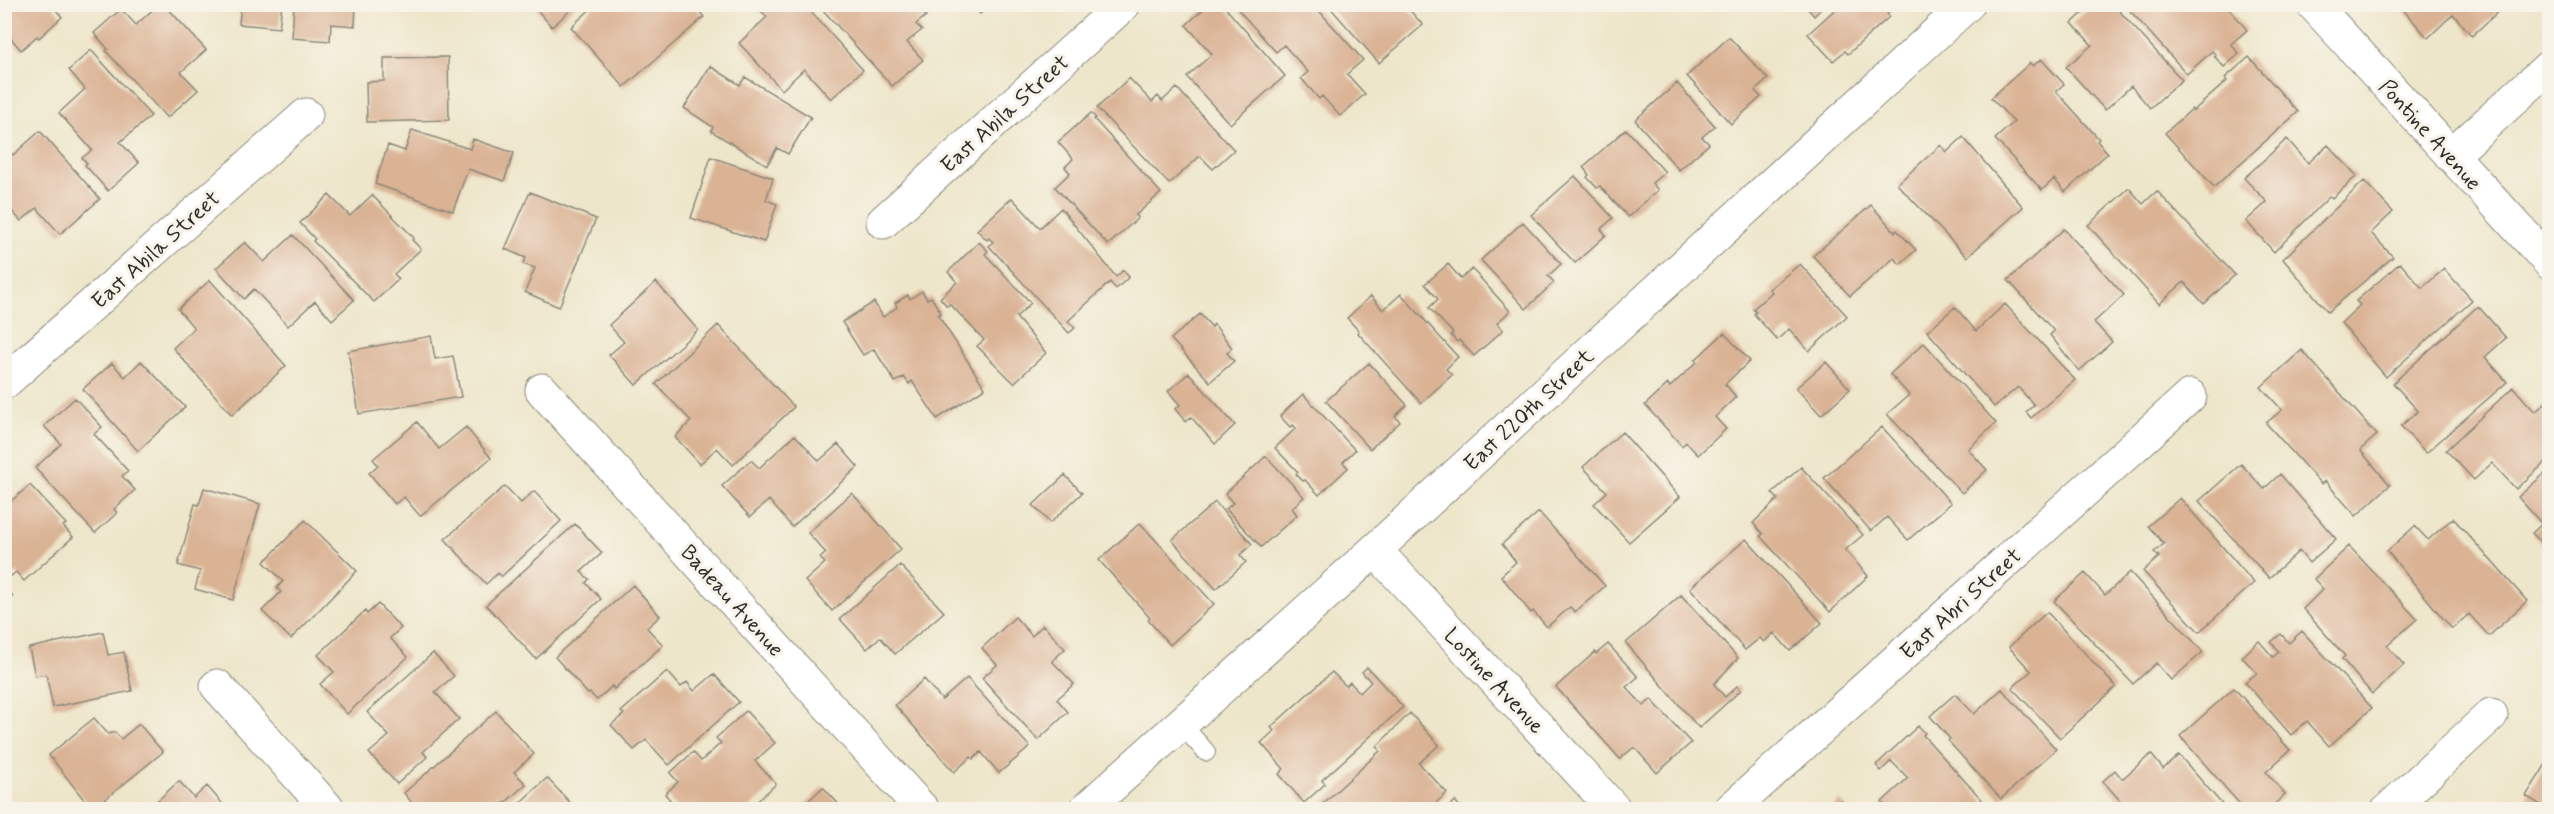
<svg xmlns="http://www.w3.org/2000/svg" width="2554" height="814" viewBox="0 0 2554 814" font-family="Mynerve,sans-serif">
  <style>
    .building { fill: #dab294 }
    .lines { fill: none; stroke-linecap: round; stroke-linejoin: round }
    .lane-casing { stroke: #8c887a; stroke-width: 20 }
    .street-casing { stroke: #8c887a; stroke-width: 35 }
    .secondary-casing { stroke: #8c887a; stroke-width: 35 }
    .lane { stroke: #fff; stroke-width: 18 }
    .street { stroke: #fff; stroke-width: 33 }
    .secondary { stroke: #fff; stroke-width: 33 }
    .labels { text-anchor: middle; stroke-width: 6; stroke-linejoin: round; paint-order: stroke }
    .street-label { font-size: 22px; fill: #2b2b2b; stroke: #f7f3e8 }
  </style>
  <rect width="100%" height="100%" fill="#f7f3e8"/>
  <filter id="ink" filterUnits="userSpaceOnUse"><feTurbulence type="fractalNoise" baseFrequency=".0167" numOctaves="2"/><feDisplacementMap in="SourceGraphic" scale="12" xChannelSelector="R" yChannelSelector="G"/><feConvolveMatrix kernelMatrix="1 2 1 2 8 2 1 2 1" color-interpolation-filters="sRGB"/></filter>
  <filter id="wash" filterUnits="userSpaceOnUse"><feTurbulence type="fractalNoise" baseFrequency=".008" numOctaves="4" result="noise"/><feDisplacementMap in="SourceGraphic" scale="24" xChannelSelector="R" yChannelSelector="G"/><feGaussianBlur stdDeviation="1.35" result="paint"/><feColorMatrix in="noise" values="0 0 0 0 0 0 0 0 0 0 0 0 0 0 0 0 0 1.4 0 .05"/><feComposite in="paint" operator="in"/></filter>
  <g filter="url(#wash)">
    <rect width="100%" height="100%" fill="#eee6ca"/>
    <g id="blocks">
      <path class="building" d="M4,4H51L62,17L39,38L37,36L21,50L8,35L4,39Z
        M159,4H164L206,50L181,72L198,90L167,118L106,51L108,49L94,33L121,9L136,25Z
        M241,4H282L279,28L239,24Z
        M294,4H356L355,26L331,24L330,41L292,38Z
        M532,4H577L552,27Z
        M596,4H693L704,17L624,87L571,27Z
        M754,4H804L863,70L831,99L804,69L782,90L739,43L767,17Z
        M827,4H915L926,16L916,24L922,30L907,42L923,60L892,86L822,9Z
        M972,4H991L980,14Z
        M1209,4H1222L1285,76L1230,124L1187,77L1212,54L1186,25Z
        M1233,4H1313L1363,60L1347,74L1365,94L1340,116L1322,96L1319,99L1301,78L1308,72L1284,45L1276,52Z
        M1327,4H1404L1423,25L1379,63Z
        M1804,4H1826L1814,16Z
        M1841,4H1887L1891,10L1887,14L1889,17L1848,54L1845,51L1833,61L1808,34Z
        M2093,4H2113L2182,80L2150,108L2131,86L2105,110L2066,67L2092,45L2072,23Z
        M2124,4H2225L2247,30L2231,44L2239,54L2224,67L2214,56L2216,55L2212,51L2187,74Z
        M2398,4H2501L2503,7L2472,36L2453,14L2428,38Z
        M1729,37L1768,79L1755,91L1761,97L1731,124L1687,76Z
        M91,50L151,116L120,142L139,163L108,191L85,165L87,163L82,158L92,150L59,113L85,89L69,70Z
        M448,57L449,120L367,122L366,82L384,81V58Z
        M2249,57L2298,112L2214,187L2165,133L2192,109L2193,111L2227,81L2225,78Z
        M2041,59L2064,84L2056,91L2099,139L2097,141L2108,153L2065,192L2054,179L2042,190L1995,139L2014,122L1991,98L2030,63L2033,66Z
        M710,66L740,85L745,77L811,117L788,154L777,148L767,165L711,131L713,127L684,108Z
        M1129,78L1152,102L1158,96L1162,101L1177,88L1234,150L1213,169L1200,156L1169,184L1097,108Z
        M1677,83L1715,126L1702,137L1709,144L1679,170L1635,120Z
        M1091,113L1096,118L1094,119L1161,193L1136,215L1138,218L1108,245L1055,187L1070,173L1065,167L1073,159L1058,142Z
        M1626,129L1665,172L1652,183L1658,190L1628,217L1600,186L1597,188L1587,177L1589,175L1583,167Z
        M412,130L470,149L473,139L514,153L504,181L468,169L453,211L375,184L388,145L405,151Z
        M40,131L100,199L60,234L37,208L21,221L4,203V146L13,155Z
        M1963,137L2023,207L1967,257L1897,184L1941,145L1947,152Z
        M2287,139L2308,163L2328,145L2357,176L2332,198L2330,196L2274,252L2246,221L2267,202L2244,178Z
        M711,157L773,178L766,200L777,204L764,242L691,218Z
        M1575,176L1613,218L1601,229L1606,235L1575,263L1531,215Z
        M2364,181L2393,212L2371,233L2393,257L2328,312L2283,259Z
        M2129,188L2143,204L2157,191L2235,275L2204,304L2184,282L2159,304L2088,225Z
        M530,192L596,219L559,307L525,292L535,268L523,264L526,258L505,249Z
        M329,195L350,216L372,195L414,238L412,240L421,249L394,274L399,279L374,302L313,241L315,239L300,223Z
        M1012,198L1040,228L1061,208L1116,277L1123,270L1129,277L1116,289L1110,282L1068,321L1075,328L1069,333L989,246L993,242L989,238L987,240L977,230Z
        M1871,205L1895,232L1897,230L1916,250L1900,264L1894,258L1850,296L1813,256Z
        M1523,222L1561,264L1548,276L1554,282L1526,309L1481,260Z
        M2064,229L2124,295L2094,322L2112,342L2079,371L2050,335L2054,331L2008,280Z
        M293,235L354,300L332,320L315,301L288,326L254,289L244,299L216,268L245,242L264,262Z
        M979,242L988,251L985,254L1031,303L1016,317L1046,353L1014,383L977,346L984,340L950,304L947,306L940,298L957,282L948,272Z
        M2400,263L2422,288L2444,269L2472,300L2386,377L2341,323L2360,305L2356,301Z
        M1448,264L1461,279L1472,269L1510,311L1497,323L1503,330L1474,356L1459,340L1457,342L1451,335L1453,333L1429,308L1438,299L1425,284Z
        M1800,264L1847,316L1809,351L1789,329L1777,340L1754,314L1756,312L1753,309L1772,292L1769,289Z
        M210,280L286,366L232,415L173,348L194,328L178,309Z
        M656,282L698,330L636,385L609,355L624,342L609,325Z
        M922,291L927,299L931,297L941,313L938,315L985,388L937,419L912,381L909,384L904,377L895,382L874,349L863,355L842,322L874,302L883,317L897,307L895,303L908,295L910,299Z
        M1401,294L1458,357L1446,369L1452,375L1421,403L1358,333L1359,331L1347,318L1371,296L1383,310Z
        M2005,304L2075,380L2031,418L2026,412L2034,405L2018,387L1994,407L1927,331L1955,307L1976,331Z
        M2478,306L2506,338L2485,357L2507,382L2426,453L2401,426L2418,411L2393,383Z
        M1200,314L1212,327L1214,324L1232,348L1227,353L1234,361L1210,382L1171,339Z
        M718,325L794,407L733,465L717,448L700,464L675,437L691,421L656,384Z
        M1724,333L1750,361L1725,384L1736,397L1715,417L1726,429L1698,455L1686,442L1682,446L1645,405L1668,384L1670,387L1697,362L1695,360Z
        M431,336L435,359L453,356L461,397L359,414L348,351Z
        M1924,343L1996,423L1968,449L1987,470L1962,493L1887,414L1909,395L1890,374Z
        M2302,350L2377,435L2360,450L2390,485L2356,516L2325,481L2321,484L2266,423L2282,410L2261,387Z
        M141,361L185,407L138,451L83,389L112,363L125,377Z
        M1826,362L1850,389L1821,415L1796,388Z
        M1369,363L1407,405L1395,416L1400,422L1370,449L1326,401Z
        M1189,373L1235,425L1215,444L1191,417L1186,422L1175,409L1180,405L1168,391Z
        M2513,387L2535,412L2550,399V458L2516,489L2492,463L2474,480L2446,450Z
        M1303,394L1355,450L1343,462L1348,468L1319,495L1305,480L1303,481L1296,474L1298,472L1275,448L1296,428L1293,425L1290,427L1280,416Z
        M75,398L102,427L94,434L128,471L122,476L135,490L114,509L117,513L95,533L35,468L61,444L44,426Z
        M417,422L439,449L466,427L491,458L420,516L404,497L395,504L369,473L378,465L373,459Z
        M1882,427L1951,503L1908,540L1887,517L1871,531L1824,478Z
        M1622,432L1680,497L1629,542L1594,504L1607,492L1583,467Z
        M795,435L819,461L838,444L858,467L792,527L769,500L750,517L722,486L751,460L759,468Z
        M1266,456L1304,497L1292,508L1297,515L1261,547L1226,509L1233,503L1225,494Z
        M2241,464L2264,489L2280,474L2336,539L2309,563L2299,551L2269,578L2199,501Z
        M1801,467L1863,535L1845,550L1868,576L1830,612L1760,536L1763,534L1753,523L1778,499L1772,493Z
        M2550,469V552L2532,533L2542,524L2518,497Z
        M1065,475L1082,493L1050,523L1033,505Z
        M30,485L66,524L63,526L73,537L24,581L16,572L10,577L4,570V507Z
        M505,486L521,503L534,491L561,521L501,577L498,573L486,584L445,539Z
        M204,488L260,504L233,600L195,589L200,571L178,565L195,504L199,505Z
        M852,493L901,549L832,611L805,581L825,563L820,558L826,553L808,533Z
        M2180,498L2254,583L2199,632L2143,571L2159,557L2154,552L2164,544L2148,526Z
        M1215,502L1252,544L1240,555L1246,562L1216,589L1172,540Z
        M1539,512L1605,586L1575,612L1570,607L1547,627L1533,611L1531,613L1501,576L1516,562L1502,544Z
        M2453,518L2527,601L2489,636L2469,614L2452,629L2387,551L2415,526L2428,540Z
        M305,520L357,571L291,639L262,611L281,592L277,588L283,581L264,562Z
        M1140,523L1214,604L1170,645L1148,620L1150,618L1099,560Z
        M575,524L602,553L581,572L589,579L586,583L601,599L536,659L486,605Z
        M1746,539L1822,623L1790,651L1774,633L1764,642L1760,638L1745,650L1690,588Z
        M2349,546L2417,619L2387,646L2404,665L2372,694L2342,659L2345,656L2303,609L2323,589L2314,579Z
        M900,565L944,612L895,654L880,637L867,649L840,619Z
        M2130,572L2203,652L2171,680L2156,663L2133,684L2054,601L2085,573L2105,595Z
        M633,585L660,616L647,628L663,645L614,689L612,686L597,700L590,693L588,694L555,657Z
        M4,587L13,596L4,604Z
        M1681,595L1738,658L1714,684L1725,697L1737,686L1741,690L1699,728L1626,643Z
        M378,604L401,628L390,638L408,657L347,714L320,684L334,672L318,655L365,611L367,614Z
        M2047,612L2116,687L2060,738L2012,688L2031,671L2009,647Z
        M1015,617L1032,636L1043,625L1065,649L1052,661L1074,684L1057,699L1068,712L1038,740L982,678L997,665L982,648Z
        M2302,631L2372,708L2329,746L2307,721L2291,735L2245,682L2257,673L2242,657L2259,641L2273,657L2279,652L2271,642L2281,634L2289,643Z
        M103,632L108,655L124,652L132,691L53,707L46,674L35,676L29,648Z
        M1608,644L1638,677L1626,687L1644,706L1651,699L1691,743L1657,773L1634,747L1620,759L1556,687L1595,652L1596,654Z
        M433,653L454,676L435,692L459,719L423,752L427,757L397,784L369,753L389,736L367,712Z
        M1367,667L1403,707L1322,780L1325,784L1304,803L1279,774L1284,769L1261,743L1274,731L1271,727L1332,672L1346,686L1350,682L1360,693L1371,682L1362,672Z
        M667,671L681,687L687,682L694,691L714,674L739,702L669,765L646,740L634,750L611,725L624,714L621,712Z
        M967,678L1030,747L999,773L981,752L973,759L971,757L954,772L895,705L924,679L942,700Z
        M2234,688L2290,750L2266,772L2285,794L2269,810H2245L2180,736Z
        M2002,689L2056,749L2001,799L1948,741L1950,739L1930,716L1955,694L1974,714Z
        M496,711L534,754L514,772L526,784L497,810H468L462,803L457,807L453,803L445,810H418L404,793Z
        M746,711L775,743L755,761L776,784L748,810H679L665,794L678,782L670,773L693,752L701,761L721,743L716,738Z
        M1410,713L1439,745L1419,763L1447,793L1428,810H1316L1380,751L1377,746Z
        M94,718L108,734L115,732L121,739L139,724L163,752L92,810L49,755Z
        M1918,726L1925,733L1923,735L1984,802L1975,810H1889L1882,802L1908,778L1891,761L1881,771L1876,765Z
        M2151,754L2163,769L2179,755L2227,810H2125L2123,807L2124,805L2103,781L2115,770L2122,779Z
        M2550,758V810H2549L2526,796Z
        M547,778L577,810H512Z
        M179,781L194,798L207,786L228,810H147Z
        M823,787L844,810H799Z
        M1840,800L1848,810H1830Z
        M1455,801L1463,810H1446Z"/>
    </g>
  </g>
  <g filter="url(#ink)">
    <use href="#blocks" fill-opacity="0" stroke="#8c887a" stroke-width="1.5"/>
    <g class="lines">
      <defs>
        <path id="lane" d="M1181,724L1206,752"/>
        <path id="street" d="M2313,4L2550,263
          M2451,156L2550,66
          M883,222L1124,4
          M4,383L306,115
          M542,390L923,810
          M1375,550L1615,810
          M217,686L329,810
          M1730,810L2190,396
          M2388,810L2491,715"/>
        <path id="secondary" d="M1085,810L1375,550L1968,4"/>
      </defs>
      <use href="#lane" class="lane-casing"/>
      <use href="#street" class="street-casing"/>
      <use href="#secondary" class="secondary-casing"/>
      <use href="#lane" class="lane"/>
      <use href="#street" class="street"/>
      <use href="#secondary" class="secondary"/>
    </g>
  </g>
  <g class="labels">
    <g class="street-label">
      <text transform="translate(1004 113) rotate(-42)" y="8">East Abila Street</text>
      <text transform="translate(2431 134) rotate(48)" y="8">Pontine Avenue</text>
      <text transform="translate(155 249) rotate(-42)" y="8">East Abila Street</text>
      <text transform="translate(1528 409) rotate(-43)" y="8">East 220th Street</text>
      <text transform="translate(733 600) rotate(48)" y="8">Badeau Avenue</text>
      <text transform="translate(1960 603) rotate(-42)" y="8">East Abri Street</text>
      <text transform="translate(1495 680) rotate(47)" y="8">Lostine Avenue</text>
    </g>
  </g>
  <rect width="2554" height="814" fill="none" stroke="#f7f3e8" stroke-width="24"/>
</svg>
